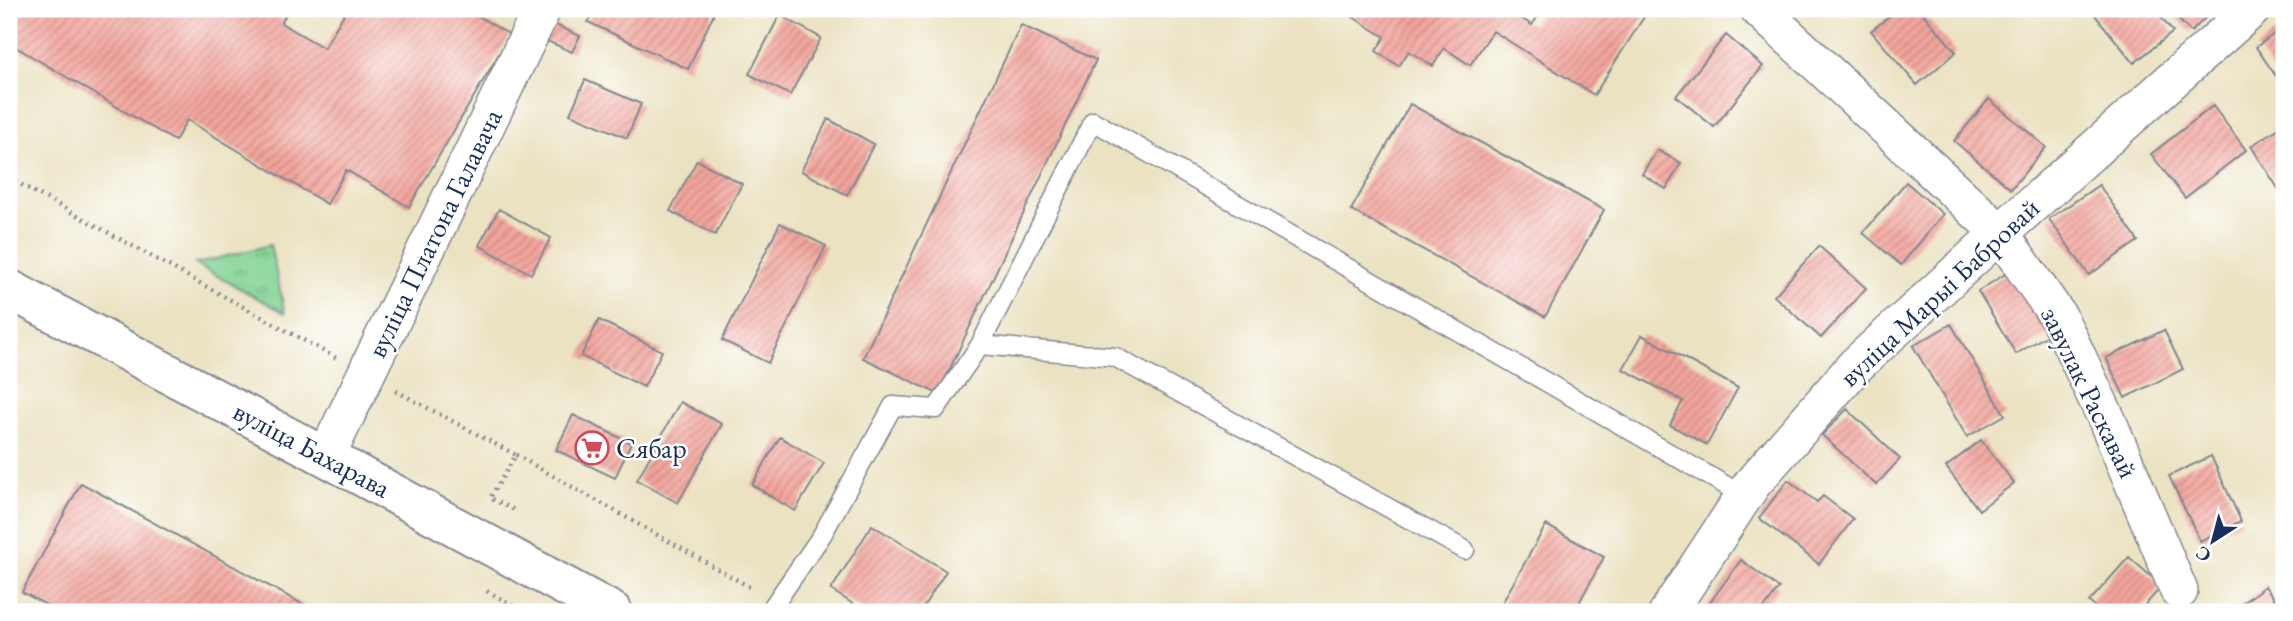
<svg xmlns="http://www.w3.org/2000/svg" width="2293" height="621" viewBox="0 0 2293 621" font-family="'EB Garamond',serif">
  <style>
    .grass { fill: url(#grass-tufts); stroke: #4e8078; stroke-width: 2 }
    .building { fill: url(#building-hatch) }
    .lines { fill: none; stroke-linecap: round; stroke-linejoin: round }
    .lane-casing { stroke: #838890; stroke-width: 21 }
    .street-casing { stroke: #838890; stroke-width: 40 }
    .primary-casing { stroke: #838890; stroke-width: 42 }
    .path { stroke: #838890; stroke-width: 4.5; stroke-dasharray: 2 5; stroke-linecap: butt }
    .lane { stroke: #fff; stroke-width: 18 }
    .street { stroke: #fff; stroke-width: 37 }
    .primary { stroke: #fff; stroke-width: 38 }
    .labels { text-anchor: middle; stroke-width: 5; stroke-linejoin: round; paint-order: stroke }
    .street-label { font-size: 28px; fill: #1b2f5e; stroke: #fff }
    .poi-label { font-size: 28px; fill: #1b2f5e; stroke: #fff; text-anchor: start }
  </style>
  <defs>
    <pattern id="grass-tufts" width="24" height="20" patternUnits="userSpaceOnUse" patternTransform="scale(1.75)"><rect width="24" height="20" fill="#82d293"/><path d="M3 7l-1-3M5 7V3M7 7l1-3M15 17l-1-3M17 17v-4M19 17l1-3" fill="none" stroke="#6aab7b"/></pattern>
    <pattern id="building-hatch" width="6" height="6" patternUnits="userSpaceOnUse" patternTransform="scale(1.75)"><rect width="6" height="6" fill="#f3a49b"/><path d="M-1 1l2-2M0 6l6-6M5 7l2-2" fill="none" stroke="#c48682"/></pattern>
  </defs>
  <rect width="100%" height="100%" fill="#fff"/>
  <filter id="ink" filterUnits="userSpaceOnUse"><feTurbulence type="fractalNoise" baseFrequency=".0143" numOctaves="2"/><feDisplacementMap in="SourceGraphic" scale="14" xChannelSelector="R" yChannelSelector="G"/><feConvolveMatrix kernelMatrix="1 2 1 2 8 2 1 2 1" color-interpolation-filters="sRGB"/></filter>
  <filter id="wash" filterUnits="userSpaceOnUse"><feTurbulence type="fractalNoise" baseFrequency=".00686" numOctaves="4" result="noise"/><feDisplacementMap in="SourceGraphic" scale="28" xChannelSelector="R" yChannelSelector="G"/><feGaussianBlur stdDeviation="1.57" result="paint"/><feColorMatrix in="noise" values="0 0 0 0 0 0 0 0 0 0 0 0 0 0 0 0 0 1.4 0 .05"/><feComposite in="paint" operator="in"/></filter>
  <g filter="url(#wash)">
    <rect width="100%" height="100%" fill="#ebe2c1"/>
    <path class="grass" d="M270,245L285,313L195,264Z"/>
    <g id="blocks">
      <path class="building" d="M9,9H289L281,23L324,48L347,9H466L510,35L409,207L346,170L327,204L187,120L175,141L9,43Z
        M595,9H716L688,69L588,22Z
        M1340,9H1517L1514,14L1532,25L1543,9H1649L1594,95L1493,31L1470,65L1444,48L1433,66L1409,51L1399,66L1376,51L1385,37Z
        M1898,9H1919L1956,52L1917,85L1871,31Z
        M2090,9H2154L2173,32L2134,63Z
        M2168,9H2214L2191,32Z
        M780,15L821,38L790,95L749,74Z
        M547,21L580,36L572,52L540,38Z
        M1021,25L1096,60L938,394L863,358Z
        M2284,27V88L2256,47Z
        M1726,35L1763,66L1714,127L1676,96Z
        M585,80L641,104L627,138L570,114Z
        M1989,99L2046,147L2011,189L1954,141Z
        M1410,104L1604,210L1545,317L1351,210Z
        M2213,106L2246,150L2185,198L2151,154Z
        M828,119L874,144L847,195L801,171Z
        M2284,125V187L2279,190L2251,146Z
        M1657,150L1681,163L1666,189L1642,174Z
        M697,160L742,184L715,235L670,211Z
        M1906,182L1943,214L1901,265L1863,233Z
        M2099,185L2138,241L2089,275L2049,219Z
        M499,209L551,238L531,274L479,245Z
        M780,223L826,246L768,363L722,340Z
        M1819,246L1866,288L1821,338L1774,296Z
        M2012,270L2051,333L2016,354L1978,291Z
        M599,320L662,351L644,387L581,356Z
        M1951,324L2005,415L1967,437L1913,346Z
        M2164,330L2183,369L2125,398L2106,358Z
        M1642,335L1738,388L1707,445L1670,425L1683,401L1623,369Z
        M680,402L722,424L678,503L637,480Z
        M1847,409L1900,459L1876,485L1822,435Z
        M573,415L631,443L615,478L556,450Z
        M780,437L824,463L795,511L752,485Z
        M1981,440L2014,483L1979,510L1946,467Z
        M2211,456L2241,521L2200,541L2169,476Z
        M1788,480L1817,502L1823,496L1853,519L1819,564L1759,518Z
        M81,483L304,605L301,612H59L22,592Z
        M872,525L946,571L920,612H866L831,590Z
        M1546,525L1604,557L1574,612H1497Z
        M2129,557L2162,586L2139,612H2101L2089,602Z
        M1741,560L1779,588L1761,612H1703Z
        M2265,586L2284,612H2231Z"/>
    </g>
  </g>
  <g filter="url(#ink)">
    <use href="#blocks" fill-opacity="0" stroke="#838890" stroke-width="2"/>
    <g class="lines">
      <defs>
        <path id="lane" d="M980,345L1093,121L1744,496
          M769,612L822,535L893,406L936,409L980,345L1115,357L1465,550"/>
        <path id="street" d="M1759,9L2000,233L2059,318L2107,420L2179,591
          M326,457L542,9
          M1668,612L1752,484L1856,365L2000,233L2252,9"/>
        <path id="primary" d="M9,289L326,457L613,612"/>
      </defs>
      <use href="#lane" class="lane-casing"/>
      <use href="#street" class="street-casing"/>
      <use href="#primary" class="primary-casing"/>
      <path class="path" d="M9,178L336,358
        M396,391L516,455L490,498L516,511
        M516,455L753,589
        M487,591L517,608L521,612"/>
      <use href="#lane" class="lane"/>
      <use href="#street" class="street"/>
      <use href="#primary" class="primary"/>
    </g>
  </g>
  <defs>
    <symbol id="supermarket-ring" viewBox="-11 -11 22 22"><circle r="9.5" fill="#fff" stroke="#d1495b" stroke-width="1.5"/><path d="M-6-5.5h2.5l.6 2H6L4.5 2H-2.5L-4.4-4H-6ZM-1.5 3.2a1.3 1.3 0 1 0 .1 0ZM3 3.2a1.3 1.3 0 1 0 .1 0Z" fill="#d1495b"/></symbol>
  </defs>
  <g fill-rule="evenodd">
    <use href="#supermarket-ring" x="573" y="429" width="38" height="38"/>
  </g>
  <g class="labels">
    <g class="street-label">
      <text transform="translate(434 233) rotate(-64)" y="10">вуліца Платона Галавача</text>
      <text transform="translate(1939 292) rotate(-43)" y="10">вуліца Марыі Бабровай</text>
      <text transform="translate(2090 392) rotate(64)" y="10">завулак Раскавай</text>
      <text transform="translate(312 449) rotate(28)" y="10">вуліца Бахарава</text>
    </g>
    <g class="poi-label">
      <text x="616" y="458">Сябар</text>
    </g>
  </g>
  <rect width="2293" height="621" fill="none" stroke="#fff" stroke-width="35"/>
  <g transform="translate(2213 541) rotate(216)" stroke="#ffffff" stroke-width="5" paint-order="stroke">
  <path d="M0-5L12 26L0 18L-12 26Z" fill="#1b2f5e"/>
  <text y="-10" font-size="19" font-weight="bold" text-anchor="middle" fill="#1b2f5e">С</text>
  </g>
</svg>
